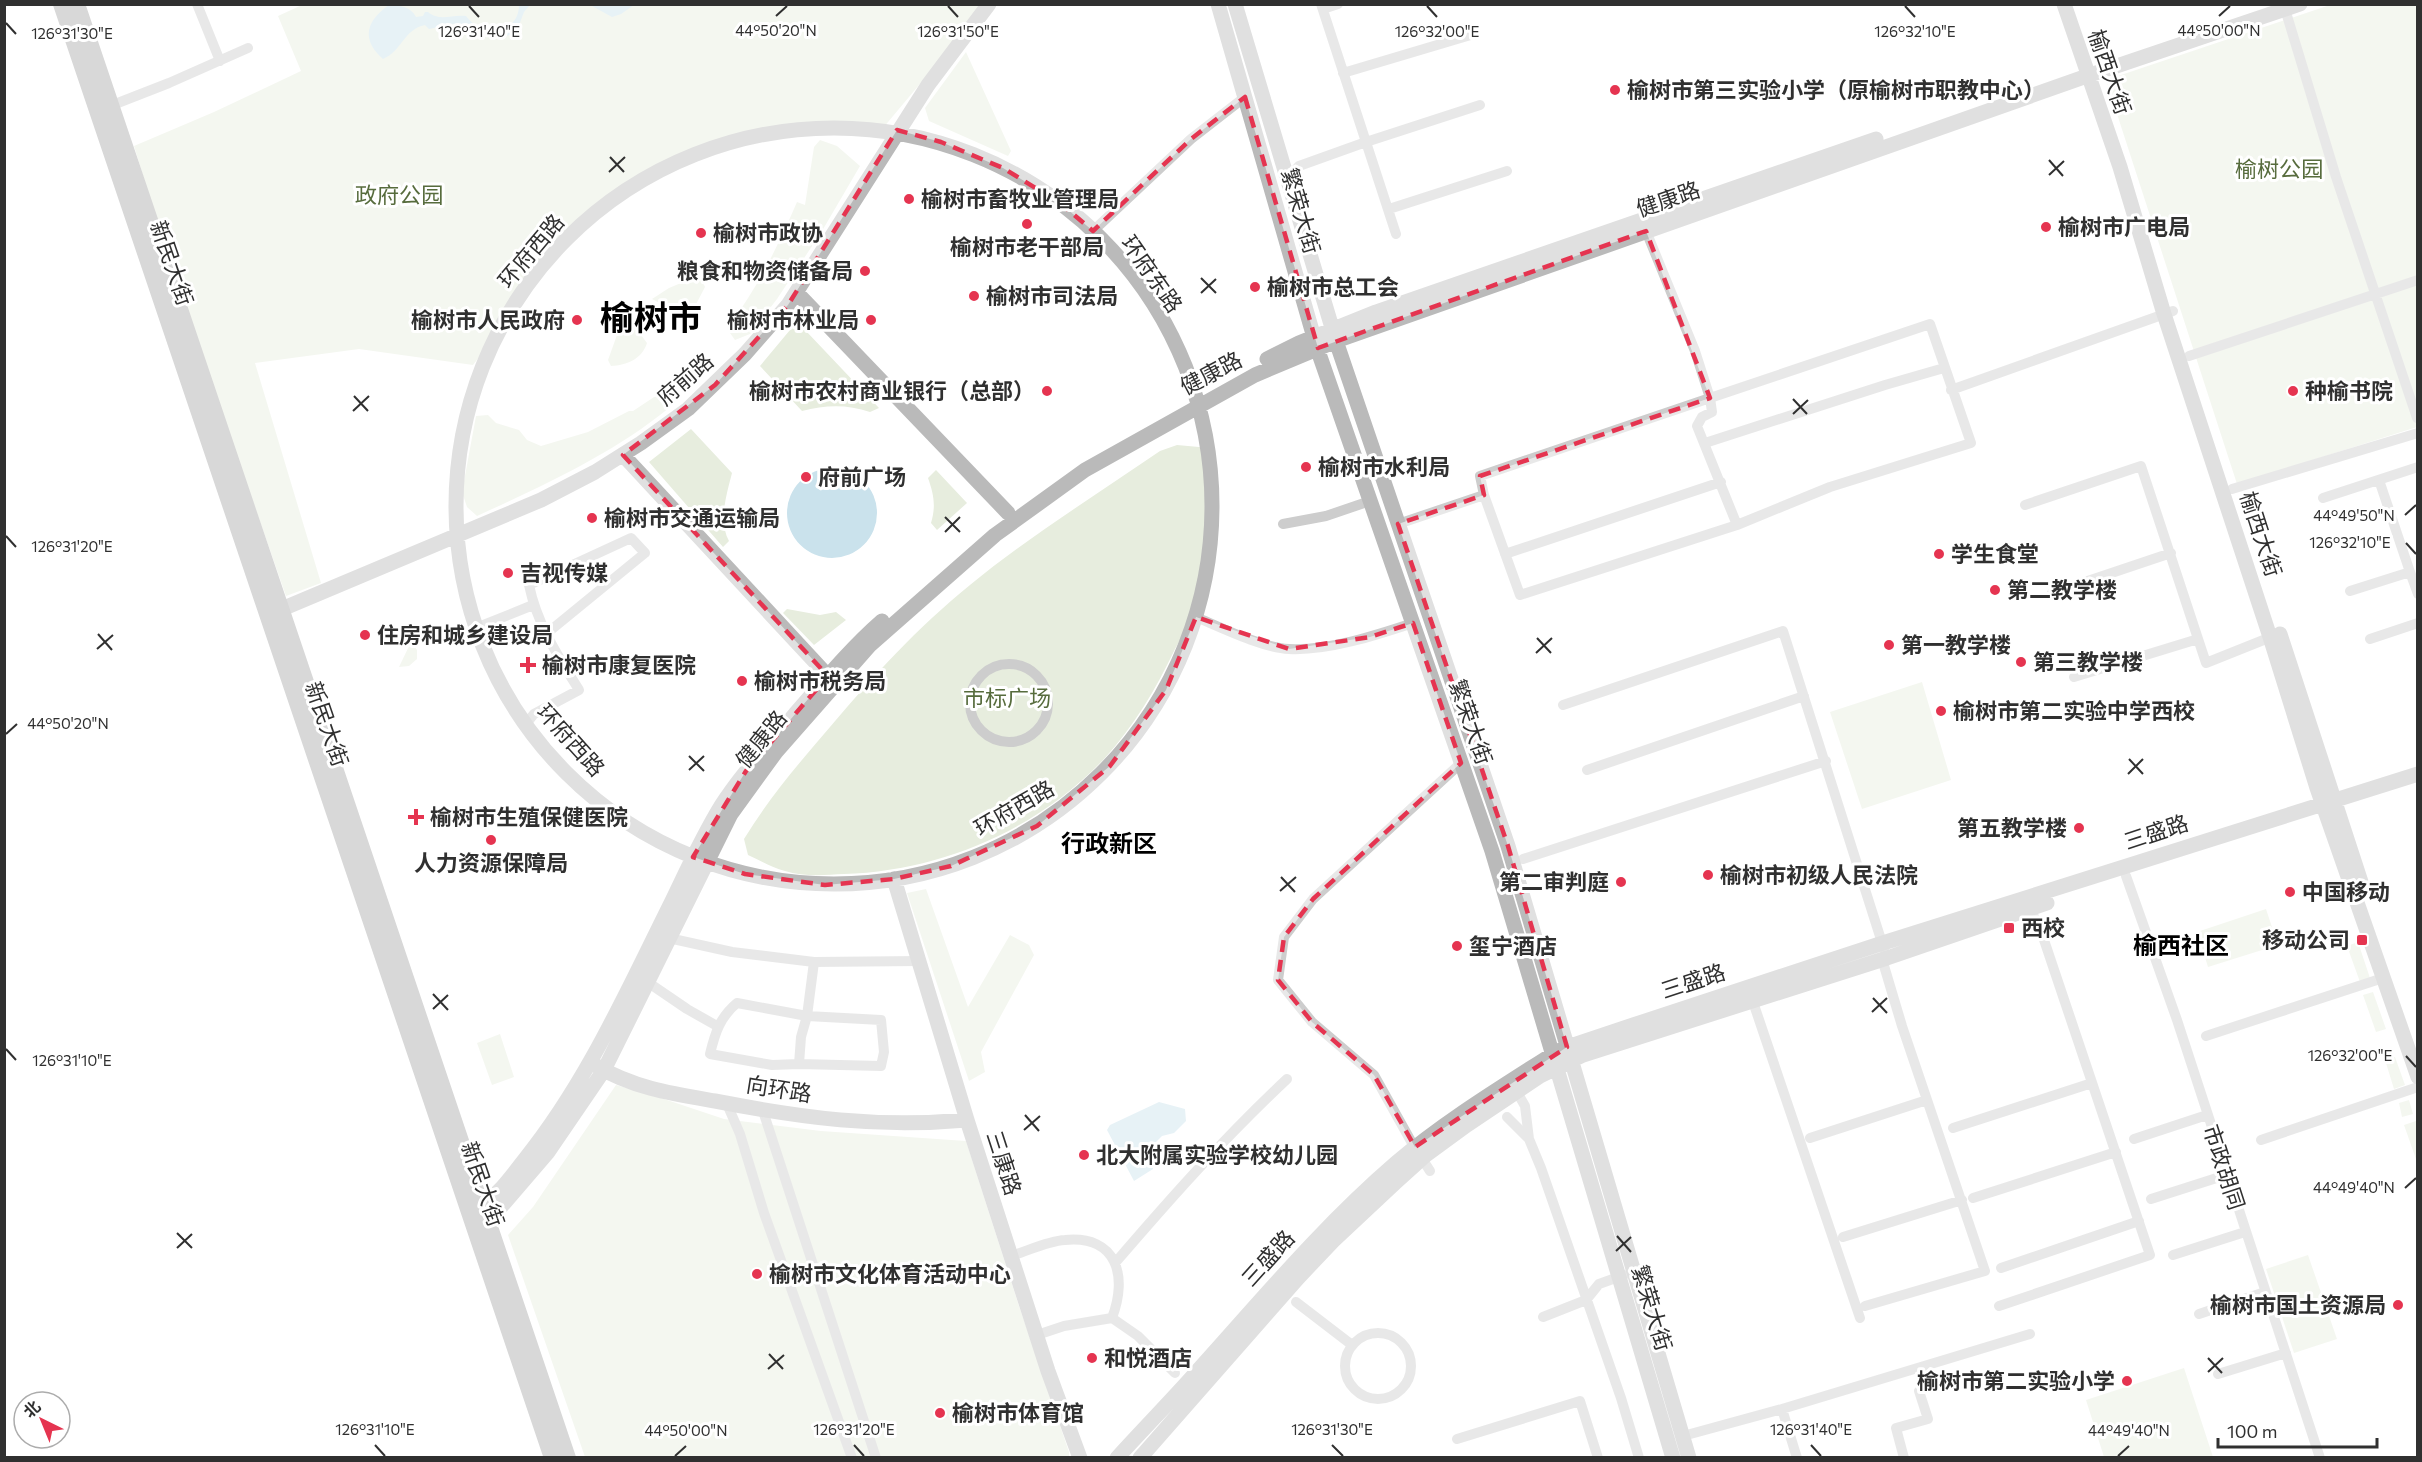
<svg xmlns="http://www.w3.org/2000/svg" width="2422" height="1462" viewBox="0 0 2422 1462" font-family="Commissioner,'Noto Sans SC',sans-serif">
  <style>
    .green { fill: #e7edde }
    .water { fill: #cae2ec }
    .lines { fill: none; stroke-linecap: round; stroke-linejoin: round }
    .street { stroke: #cdcdcd; stroke-width: 10 }
    .secondary { stroke: #bababa; stroke-width: 15 }
    .primary { stroke: #a8a8a8; stroke-width: 16 }
    .marked { fill: none; stroke: #e53450; stroke-width: 4.5; stroke-dasharray: 12 8; stroke-linejoin: round }
    .ticks { fill: none; stroke: #303030; stroke-width: 2 }
    .poi-dot { fill: #e53450; stroke: #fff; stroke-width: 2 }
    .labels { text-anchor: middle; stroke-width: 6; stroke-linejoin: round; paint-order: stroke }
    .street-label { font-size: 22px; fill: #303030; stroke: #fff }
    .poi-label { font-size: 22px; font-weight: bold; fill: #303030; stroke: #fff; text-anchor: start }
    .park-label { font-size: 22px; fill: #576c3d; stroke: #fff }
    .neighbourhood-label { font-size: 24px; font-weight: bold; fill: #000; stroke: #fff }
    .town-label { font-size: 34px; font-weight: bold; fill: #000; stroke: #fff }
    .ticks-label { font-size: 15px; text-anchor: middle; fill: #303030; stroke: #fff; stroke-width: 6; stroke-linejoin: round; paint-order: stroke }
  </style>
  <rect width="100%" height="100%" fill="#fff"/>
  <path class="green" d="M302,5H986L883,128C756,120 633,158 549,258C539,269 532,283 523,295C507,319 491,342 473,365L359,349L255,363L321,583L286,596L169,261L134,146L214,112L301,71L278,16Z
    M2330,5H2417V427L2237,484L2106,80Z
    M966,52L1011,151L1008,156L929,121L925,108Z
    M820,140L837,146L860,166L822,231L777,299L750,334L735,340L730,333L729,326C759,285 777,248 797,202L805,205L814,147Z
    M700,275L705,287L691,314H681L652,299L669,288Z
    M629,319L647,343C642,359 627,365 611,366L608,360L617,335Z
    M795,324L806,331L879,408L870,412C847,404 825,405 802,411L760,366Z
    M661,396L669,408C611,455 544,485 477,516L467,507L462,492L476,416L488,415L496,423L519,430L527,440L541,446L588,432L629,411H633L654,397Z
    M691,429L732,473C727,493 718,521 729,541L723,547L649,462Z
    M1177,445L1210,448C1215,504 1214,559 1197,614C1193,627 1181,637 1175,649C1156,689 1134,726 1104,759C1037,830 941,871 844,874C826,875 803,877 785,871C772,868 760,860 748,855L744,839C769,798 799,763 830,727C875,674 916,629 970,585C1030,536 1096,495 1160,451Z
    M936,470L967,503L937,530L931,523C936,506 934,495 928,478Z
    M787,609L820,615L836,612L846,620L814,645L783,613Z
    M411,642L417,650V659L409,666L399,667Z
    M1922,682L1951,780L1862,809L1830,712Z
    M926,889L968,1007L1010,935L1029,945L1034,955L981,1052L985,1072L969,1081L907,893Z
    M2266,909L2278,945L2208,967L2197,932Z
    M2358,942L2370,978L2360,982L2347,946Z
    M2373,992L2386,1029L2376,1032L2363,995Z
    M500,1034L514,1077L492,1085L477,1043Z
    M2395,1057L2405,1085L2394,1089L2385,1060Z
    M616,1085L652,1095L724,1119L821,1131L966,1141L1019,1306L1069,1452V1457H585L508,1235L533,1207Z
    M2409,1100L2413,1114L2402,1117L2399,1103Z
    M2416,1121L2418,1125L2417,1162L2404,1125Z
    M2308,1255L2337,1339L2294,1353L2266,1269Z
    M2184,1368L2213,1457H2104L2086,1400Z"/>
  <path class="water" d="M593,4H634V5L621,14L612,17L592,6Z
    M389,5C401,6 410,6 416,17L423,16L425,12H428C440,22 452,14 466,16C481,37 519,35 519,5H530L524,12L516,33C484,45 475,21 452,24C444,24 437,28 429,29L425,25C404,29 402,51 383,59C360,39 367,20 389,5Z
    M787 513a45 45 0 1 1 90 0a45 45 0 1 1-90 0Z
    M1159,1102L1185,1109L1186,1121L1174,1133L1162,1136L1154,1144L1153,1169L1134,1181L1107,1130L1110,1125Z"/>
  <g class="lines">
    <path class="street" d="M197,4L220,61
      M1323,9L1338,4
      M2285,9L2336,177L2417,418
      M1343,73L1474,34
      M105,108L169,83L248,48
      M1287,179L1299,166L1366,142L1321,4
      M1389,209L1507,171
      M1093,231L1191,139L1245,97
      M1396,234L1366,142L1480,105
      M2189,356L2418,280
      M1951,390L2173,311
      M1705,443L1885,385L1944,368
      M2232,489L2418,433
      M1484,495L1480,476L1710,398L1712,412L1702,417L1697,426L1737,525
      M2323,498L2418,467
      M2025,505L2141,466L2206,663L2276,635
      M1283,524L1326,516L1370,501
      M1398,524L1484,495L1520,595L1737,525L1830,487L1971,443L1930,324L1710,398L1695,351L1646,231
      M1505,554L1721,482
      M2410,572L2418,594
      M2350,591L2410,572L2379,480
      M2052,593L2171,553
      M1196,617C1222,628 1263,648 1289,649C1328,651 1377,635 1413,623
      M476,628L533,605
      M2370,639L2418,623
      M970 703a39 39 0 1 1 78 0a39 39 0 1 1-78 0Z
      M2074,677L2198,639
      M1563,705L1783,631L1884,949
      M525,725L534,714L579,690C558,656 537,624 529,585L631,538L645,553L546,634
      M1587,770L1804,696
      M1523,859L1826,761
      M2126,876L2177,1020L2320,1458
      M664,937L732,952L814,962L919,961
      M643,979L687,1009L717,1026
      M1751,996L1860,1318
      M2206,1036L2383,978
      M799,1064L881,1066L884,1052L881,1020L807,1016L801,1037L799,1064L772,1065L710,1054C715,1033 720,1017 737,1003L807,1016L814,962
      M1517,1092L1525,1106L1529,1139
      M727,1104L740,1134L764,1213L852,1458
      M763,1111L876,1458
      M1507,1117L1529,1139L1541,1168L1621,1398L1639,1458
      M1953,1128L2092,1083
      M1810,1138L1927,1100
      M2134,1139L2207,1115
      M2261,1140L2418,1087
      M1430,1171L1412,1143L1374,1075L1312,1022L1278,980L1284,937L1313,899L1461,763
      M1973,1198L2116,1152
      M2151,1199L2226,1175
      M1843,1237L1962,1200
      M2173,1255L2245,1232
      M1011,1256C1028,1251 1047,1241 1065,1240C1117,1235 1128,1276 1112,1318
      M1115,1263C1170,1199 1225,1137 1287,1079
      M2001,1268L2139,1221
      M1296,1302L1352,1345
      M1865,1306L1985,1271L1902,1026L1882,959
      M1999,1306L2150,1255L2040,928L2030,909
      M2199,1314L2265,1292
      M1543,1317L1586,1300L1599,1284L1624,1275
      M1345 1366a33 33 0 1 1 66 0a33 33 0 1 1-66 0Z
      M1037,1335L1064,1326L1112,1318L1138,1336L1175,1373
      M2218,1374L2286,1353
      M1782,1409L1797,1458
      M1683,1436L1782,1409L2030,1334
      M1457,1439L1580,1401L1598,1458
      M1904,1458L1896,1428L1928,1419L1919,1391"/>
    <path class="secondary" d="M1218,4L1317,348L1492,851L1673,1458
      M1235,4L1336,341L1508,846L1689,1458
      M2064,4L2120,167L2164,314L2270,637L2317,788L2418,1077
      M456 506a378 378 0 1 1 756 0a378 378 0 1 1-756 0Z
      M797,293L1008,513
      M1267,359L1299,343L1376,312L1876,139
      M623,455L828,676
      M270,614L541,500L595,472L641,443L688,409L745,354L788,305L928,85L989,4
      M2280,634L2364,891
      M894,879L967,1120L1048,1371L1080,1458
      M597,1066C633,1088 674,1094 715,1101C803,1118 877,1128 967,1120
      M474,1210C495,1200 511,1177 525,1159C587,1082 627,991 671,903C687,870 702,837 721,806C742,773 770,744 795,714C823,682 850,649 882,621
      M479,1225L488,1222L548,1152L604,1070L731,814L776,752L870,645L995,535L1085,470L1255,375L1336,341L2087,76L2300,4
      M1117,1458C1145,1427 1174,1398 1201,1367C1264,1297 1324,1225 1396,1163C1444,1122 1500,1088 1553,1054L1567,1047L1645,1021L1883,943L2418,774
      M1140,1458L1298,1278L1333,1241L1396,1182L1426,1155L1467,1125L1540,1076L1583,1055L1887,958L2047,903"/>
    <path class="primary" d="M61,4L552,1458
      M77,4L568,1458"/>
  </g>
  <path d="M0 0H2422V1462H0ZM1245,97L1318,348L1646,231L1710,398L1480,476L1484,495L1398,524L1508,846L1567,1047L1415,1147L1374,1075L1312,1022L1278,980L1284,937L1313,899L1461,763L1413,623L1370,637L1289,649L1196,617L1166,690L1110,766L1037,826L951,866L894,879L825,885L745,874L693,857L746,771L828,676L623,455L715,385L788,305L897,130L941,142L1003,168L1060,203L1093,231L1191,139Z" fill="#fff" fill-opacity=".55" fill-rule="evenodd"/>
  <path class="marked" d="M1245,97L1318,348L1646,231L1710,398L1480,476L1484,495L1398,524L1508,846L1567,1047L1415,1147L1374,1075L1312,1022L1278,980L1284,937L1313,899L1461,763L1413,623L1370,637L1289,649L1196,617L1166,690L1110,766L1037,826L951,866L894,879L825,885L745,874L693,857L746,771L828,676L623,455L715,385L788,305L897,130L941,142L1003,168L1060,203L1093,231L1191,139Z"/>
  <path class="ticks" d="M469,6L479,17M948,6L958,17M1427,6L1437,17M1905,6L1915,17M776,16L787,6M2219,16L2230,6M6,23L16,34M610,157L624,172M2049,160L2063,176M609,172L625,157M2049,175L2064,161M1201,278L1216,293M1201,293L1216,279M354,396L368,411M1793,399L1807,414M353,411L369,396M1793,414L1808,400M2405,515L2416,505M945,517L960,532M945,532L960,517M6,536L16,547M2406,543L2416,554M98,634L112,650M1537,638L1551,653M97,649L113,635M1536,653L1552,638M6,734L17,724M689,756L704,771M2129,759L2143,774M689,770L704,756M2128,774L2143,759M1281,877L1295,892M1280,891L1296,877M433,994L448,1010M1873,998L1887,1013M433,1009L448,995M1872,1012L1887,998M6,1049L16,1060M2406,1056L2416,1067M1025,1115L1039,1131M1024,1130L1040,1116M2405,1188L2416,1178M177,1233L192,1248M1617,1236L1631,1252M177,1248L192,1234M1616,1251L1631,1237M769,1354L783,1369M2208,1358L2222,1373M768,1369L784,1355M2208,1372L2223,1358M375,1445L385,1456M854,1445L864,1456M1332,1445L1343,1456M1811,1445L1821,1456M675,1456L686,1446M2118,1456L2129,1446"/>
  <g class="poi-dot">
    <circle cx="1615" cy="90" r="6"/>
    <circle cx="909" cy="199" r="6"/>
    <circle cx="1027" cy="224" r="6"/>
    <circle cx="2046" cy="227" r="6"/>
    <circle cx="701" cy="233" r="6"/>
    <circle cx="865" cy="271" r="6"/>
    <circle cx="1255" cy="287" r="6"/>
    <circle cx="974" cy="296" r="6"/>
    <circle cx="577" cy="320" r="6"/>
    <circle cx="871" cy="320" r="6"/>
    <circle cx="1047" cy="391" r="6"/>
    <circle cx="2293" cy="391" r="6"/>
    <circle cx="1306" cy="467" r="6"/>
    <circle cx="806" cy="477" r="6"/>
    <circle cx="592" cy="518" r="6"/>
    <circle cx="1939" cy="554" r="6"/>
    <circle cx="508" cy="573" r="6"/>
    <circle cx="1995" cy="590" r="6"/>
    <circle cx="365" cy="635" r="6"/>
    <circle cx="1889" cy="645" r="6"/>
    <circle cx="2021" cy="662" r="6"/>
    <path d="M525 656h6v6h6v6h-6v6h-6v-6h-6v-6h6z"/>
    <circle cx="742" cy="681" r="6"/>
    <circle cx="1941" cy="711" r="6"/>
    <path d="M413 808h6v6h6v6h-6v6h-6v-6h-6v-6h6z"/>
    <circle cx="2079" cy="828" r="6"/>
    <circle cx="491" cy="840" r="6"/>
    <circle cx="1708" cy="875" r="6"/>
    <circle cx="1621" cy="882" r="6"/>
    <circle cx="2290" cy="892" r="6"/>
    <rect x="2003" y="922" width="12" height="12" rx="3"/>
    <rect x="2356" y="934" width="12" height="12" rx="3"/>
    <circle cx="1457" cy="946" r="6"/>
    <circle cx="1084" cy="1155" r="6"/>
    <circle cx="757" cy="1274" r="6"/>
    <circle cx="2398" cy="1305" r="6"/>
    <circle cx="1092" cy="1358" r="6"/>
    <circle cx="2127" cy="1381" r="6"/>
    <circle cx="940" cy="1413" r="6"/>
  </g>
  <g class="labels">
    <g class="street-label">
      <text transform="translate(2110 72) rotate(71)" y="8">榆西大街</text>
      <text transform="translate(1668 199) rotate(-19)" y="8">健康路</text>
      <text transform="translate(1301 211) rotate(74)" y="8">繁荣大街</text>
      <text transform="translate(531 251) rotate(-50)" y="8">环府西路</text>
      <text transform="translate(172 263) rotate(71)" y="8">新民大街</text>
      <text transform="translate(1152 274) rotate(55)" y="8">环府东路</text>
      <text transform="translate(1211 373) rotate(-28)" y="8">健康路</text>
      <text transform="translate(685 379) rotate(-41)" y="8">府前路</text>
      <text transform="translate(2261 534) rotate(72)" y="8">榆西大街</text>
      <text transform="translate(1471 722) rotate(71)" y="8">繁荣大街</text>
      <text transform="translate(327 724) rotate(71)" y="8">新民大街</text>
      <text transform="translate(761 739) rotate(-51)" y="8">健康路</text>
      <text transform="translate(571 740) rotate(48)" y="8">环府西路</text>
      <text transform="translate(1014 808) rotate(-30)" y="8">环府西路</text>
      <text transform="translate(2156 832) rotate(-18)" y="8">三盛路</text>
      <text transform="translate(1693 981) rotate(-18)" y="8">三盛路</text>
      <text transform="translate(779 1089) rotate(9)" y="8">向环路</text>
      <text transform="translate(1004 1163) rotate(72)" y="8">三康路</text>
      <text transform="translate(2224 1167) rotate(72)" y="8">市政胡同</text>
      <text transform="translate(483 1184) rotate(71)" y="8">新民大街</text>
      <text transform="translate(1268 1258) rotate(-48)" y="8">三盛路</text>
      <text transform="translate(1652 1308) rotate(73)" y="8">繁荣大街</text>
    </g>
    <g class="poi-label">
      <text x="1627" y="98">榆树市第三实验小学（原榆树市职教中心）</text>
      <text x="921" y="207">榆树市畜牧业管理局</text>
      <text x="2058" y="235">榆树市广电局</text>
      <text x="713" y="241">榆树市政协</text>
      <text x="1027" y="255" text-anchor="middle">榆树市老干部局</text>
      <text x="853" y="279" text-anchor="end">粮食和物资储备局</text>
      <text x="1267" y="295">榆树市总工会</text>
      <text x="986" y="304">榆树市司法局</text>
      <text x="565" y="328" text-anchor="end">榆树市人民政府</text>
      <text x="859" y="328" text-anchor="end">榆树市林业局</text>
      <text x="1035" y="399" text-anchor="end">榆树市农村商业银行（总部）</text>
      <text x="2305" y="399">种榆书院</text>
      <text x="1318" y="475">榆树市水利局</text>
      <text x="818" y="485">府前广场</text>
      <text x="604" y="526">榆树市交通运输局</text>
      <text x="1951" y="562">学生食堂</text>
      <text x="520" y="581">吉视传媒</text>
      <text x="2007" y="598">第二教学楼</text>
      <text x="377" y="643">住房和城乡建设局</text>
      <text x="1901" y="653">第一教学楼</text>
      <text x="2033" y="670">第三教学楼</text>
      <text x="542" y="673">榆树市康复医院</text>
      <text x="754" y="689">榆树市税务局</text>
      <text x="1953" y="719">榆树市第二实验中学西校</text>
      <text x="430" y="825">榆树市生殖保健医院</text>
      <text x="2067" y="836" text-anchor="end">第五教学楼</text>
      <text x="491" y="871" text-anchor="middle">人力资源保障局</text>
      <text x="1720" y="883">榆树市初级人民法院</text>
      <text x="1609" y="890" text-anchor="end">第二审判庭</text>
      <text x="2302" y="900">中国移动</text>
      <text x="2021" y="936">西校</text>
      <text x="2350" y="948" text-anchor="end">移动公司</text>
      <text x="1469" y="954">玺宁酒店</text>
      <text x="1096" y="1163">北大附属实验学校幼儿园</text>
      <text x="769" y="1282">榆树市文化体育活动中心</text>
      <text x="2386" y="1313" text-anchor="end">榆树市国土资源局</text>
      <text x="1104" y="1366">和悦酒店</text>
      <text x="2115" y="1389" text-anchor="end">榆树市第二实验小学</text>
      <text x="952" y="1421">榆树市体育馆</text>
    </g>
    <g class="park-label">
      <text x="2279" y="177">榆树公园</text>
      <text x="399" y="203">政府公园</text>
      <text x="1007" y="706">市标广场</text>
    </g>
    <g class="neighbourhood-label">
      <text x="1109" y="852">行政新区</text>
      <text x="2181" y="954">榆西社区</text>
    </g>
    <g class="town-label">
      <text x="651" y="330">榆树市</text>
    </g>
  </g>
  <g class="ticks-label">
    <text x="776" y="36">44°50'20"N</text>
    <text x="2219" y="36">44°50'00"N</text>
    <text x="479" y="37">126°31'40"E</text>
    <text x="958" y="37">126°31'50"E</text>
    <text x="1437" y="37">126°32'00"E</text>
    <text x="1915" y="37">126°32'10"E</text>
    <text x="72" y="39">126°31'30"E</text>
    <text x="2354" y="521">44°49'50"N</text>
    <text x="2350" y="548">126°32'10"E</text>
    <text x="72" y="552">126°31'20"E</text>
    <text x="68" y="729">44°50'20"N</text>
    <text x="2350" y="1061">126°32'00"E</text>
    <text x="72" y="1066">126°31'10"E</text>
    <text x="2354" y="1193">44°49'40"N</text>
    <text x="375" y="1435">126°31'10"E</text>
    <text x="854" y="1435">126°31'20"E</text>
    <text x="1332" y="1435">126°31'30"E</text>
    <text x="1811" y="1435">126°31'40"E</text>
    <text x="686" y="1436">44°50'00"N</text>
    <text x="2129" y="1436">44°49'40"N</text>
  </g>
  <rect width="2422" height="1462" fill="none" stroke="#303030" stroke-width="12"/>
  <g transform="translate(42 1420) rotate(317)"><circle r="28" fill="#ffffff" stroke="#acacac" stroke-width="1.5"/>
  <path d="M0-4.5L10 22L0 15L-10 22Z" fill="#e53450"/>
  <text y="-9" font-size="16" font-weight="bold" text-anchor="middle" fill="#303030">北</text>
  </g>
  <path d="M2218 1438v9h159v-9" fill="none" stroke="#303030" stroke-width="3"/>
  <text x="2227" y="1438" font-size="18" fill="#303030" stroke="#ffffff" stroke-width="4.5" paint-order="stroke">100 m</text>
</svg>
